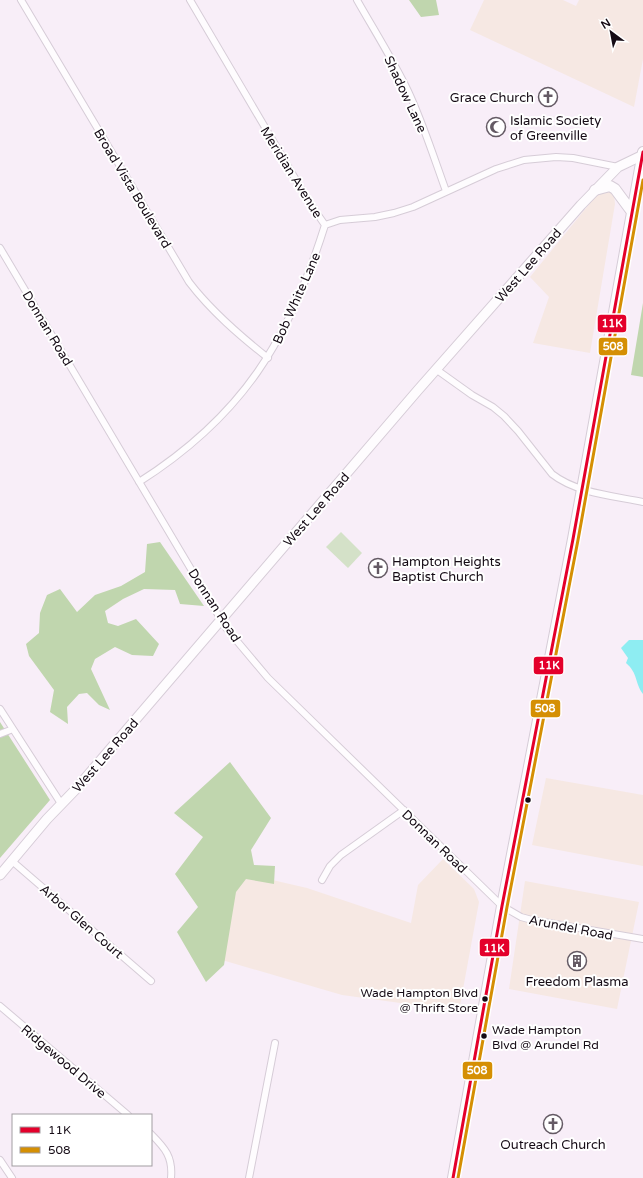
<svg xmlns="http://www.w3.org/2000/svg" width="643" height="1178" viewBox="0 0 643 1178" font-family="'Varela Round',sans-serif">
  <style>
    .commercial { fill: #f6e8e3 }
    .green { fill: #d4e1c8 }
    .forest { fill: #c0d6ae }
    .water { fill: #8eedf2 }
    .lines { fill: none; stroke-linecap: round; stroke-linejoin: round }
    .street-casing { stroke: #d6ccd7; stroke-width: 8 }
    .secondary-casing { stroke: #d6ccd7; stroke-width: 11 }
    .primary-casing { stroke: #d6ccd7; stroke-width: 12 }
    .street { stroke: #fefcfe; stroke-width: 6 }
    .secondary { stroke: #fefcfe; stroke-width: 9 }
    .primary { stroke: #fefcfe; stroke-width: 10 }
    .bus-1-casing { stroke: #fff; stroke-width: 6 }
    .bus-2-casing { stroke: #fff; stroke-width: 6 }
    .bus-1 { stroke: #e4002b; stroke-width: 3 }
    .bus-2 { stroke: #d58f03; stroke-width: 3 }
    .bus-dot { fill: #150b15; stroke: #fff; stroke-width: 1.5 }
    .labels { text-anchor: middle; stroke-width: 4; stroke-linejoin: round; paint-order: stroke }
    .bus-label { font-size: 12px; fill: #150b15; stroke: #fff; text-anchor: end }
    .street-label { font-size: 13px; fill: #150b15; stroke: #fff }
    .poi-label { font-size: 13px; fill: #150b15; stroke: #fff; text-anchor: start }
    .line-badge { stroke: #fff; stroke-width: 1.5 }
    .badge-label { font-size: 11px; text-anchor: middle; font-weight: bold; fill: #fff }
  </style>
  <rect width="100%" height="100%" fill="#f8eef8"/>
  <path class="commercial" d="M484,0H563L576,6L579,0H643V59L634,107L470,30Z
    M612,176L615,204L590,353L533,343L549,297L530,277Z
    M546,778L643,795V866L532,845Z
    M443,859L474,889L479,902L459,1011L342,995L222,960L238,872L307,888L411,923L418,885Z
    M525,881L639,902L617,1009L509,989Z"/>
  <path class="green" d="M341,532L362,553L348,568L326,547Z"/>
  <path class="forest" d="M409,0H436L439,15L421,17Z
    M643,303V377L631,375Z
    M160,542L204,606L180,604L175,590L144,589L123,599L105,611L108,623L118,626L136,619L159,644L153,656L132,655L115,647L95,659L91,669L110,710L99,705L87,693L79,694L67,707L68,724L50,712L54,690L29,656L26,644L39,633L40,613L47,595L60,589L77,612L95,595L121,586L145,572L147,544Z
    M0,722L50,800L0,858Z
    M230,762L271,818L251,850L254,865L275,866L274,884L246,879L236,892L224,965L206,982L177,932L198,907L175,874L203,837L174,813Z"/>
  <path class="water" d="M629,640H643V694C635,684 638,673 626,663L628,658L621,648Z"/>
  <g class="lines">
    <defs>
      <path id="street" d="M21,0L189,282C211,311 239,335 268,358
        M190,0L309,202L325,225
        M357,0C374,30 393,60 408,91C423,123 434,158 446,191
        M325,225L340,220L375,217L394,213L413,207L496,169L524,160L556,157L573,158L618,167
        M0,248L226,628L268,678L502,906L521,917L532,920L643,939
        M437,370L472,395L493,407L504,416L518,431L552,474C576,493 614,496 643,502
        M139,482C243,416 289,340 325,225
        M0,709L62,805
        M0,734L13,729
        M12,861L151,981
        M322,880L330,866L341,855L404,810
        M0,1006L128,1115
        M151,1134C165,1148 173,1157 171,1178
        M0,1160L12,1178
        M249,1178L275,1043"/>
      <path id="secondary" d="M0,875L47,819L76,789L418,390L581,205L618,167L643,155"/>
      <path id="primary" d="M595,190L610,186L615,189L632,212
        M453,1178L502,906L573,539L643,152"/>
    </defs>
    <use href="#street" class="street-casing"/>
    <use href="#secondary" class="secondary-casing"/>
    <use href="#primary" class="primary-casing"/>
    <use href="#street" class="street"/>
    <use href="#secondary" class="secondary"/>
    <use href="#primary" class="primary"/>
    <defs>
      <path id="bus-1" d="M453,1178L502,906L573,539L643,152"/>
      <path id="bus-2" d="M458,1178L507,907L578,540L643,180"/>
    </defs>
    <use href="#bus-1" class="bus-1-casing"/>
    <use href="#bus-2" class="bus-2-casing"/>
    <use href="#bus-1" class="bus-1"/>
    <use href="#bus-2" class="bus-2"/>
  </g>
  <defs>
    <symbol id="church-ring" viewBox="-11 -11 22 22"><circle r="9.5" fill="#fff" stroke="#645a64" stroke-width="1.5"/><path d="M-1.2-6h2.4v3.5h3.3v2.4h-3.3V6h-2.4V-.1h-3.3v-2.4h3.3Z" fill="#645a64"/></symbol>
    <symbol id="mosque-ring" viewBox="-11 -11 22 22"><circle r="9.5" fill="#fff" stroke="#645a64" stroke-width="1.5"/><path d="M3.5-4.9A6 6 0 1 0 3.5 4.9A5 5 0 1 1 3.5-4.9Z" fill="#645a64"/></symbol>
    <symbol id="building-ring" viewBox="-11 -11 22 22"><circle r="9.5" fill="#fff" stroke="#645a64" stroke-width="1.5"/><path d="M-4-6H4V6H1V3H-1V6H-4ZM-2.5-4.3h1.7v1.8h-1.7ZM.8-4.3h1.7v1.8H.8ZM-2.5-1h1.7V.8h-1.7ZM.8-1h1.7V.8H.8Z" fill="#645a64"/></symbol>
  </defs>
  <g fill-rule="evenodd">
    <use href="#church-ring" x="537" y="86" width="22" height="22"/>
    <use href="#mosque-ring" x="485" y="116" width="22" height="22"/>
    <use href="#church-ring" x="367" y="557" width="22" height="22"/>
    <use href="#building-ring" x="566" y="950" width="22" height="22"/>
    <use href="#church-ring" x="542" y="1113" width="22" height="22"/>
  </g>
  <g class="bus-dot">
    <circle cx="528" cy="800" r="3.5"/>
    <circle cx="485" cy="999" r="3.5"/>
    <circle cx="484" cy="1036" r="3.5"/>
  </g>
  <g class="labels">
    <g class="bus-label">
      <text x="478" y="997">Wade Hampton Blvd<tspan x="478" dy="15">@ Thrift Store</tspan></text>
      <text x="492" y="1034" text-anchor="start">Wade Hampton<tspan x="492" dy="15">Blvd @ Arundel Rd</tspan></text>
    </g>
    <g class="street-label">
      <text transform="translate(406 94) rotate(65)" y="5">Shadow Lane</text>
      <text transform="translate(292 172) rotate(58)" y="5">Meridian Avenue</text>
      <text transform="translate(133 188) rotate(59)" y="5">Broad Vista Boulevard</text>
      <text transform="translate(528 265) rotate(-49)" y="5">West Lee Road</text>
      <text transform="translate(296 298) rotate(-66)" y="5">Bob White Lane</text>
      <text transform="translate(48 328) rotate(59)" y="5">Donnan Road</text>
      <text transform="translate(316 509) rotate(-49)" y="5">West Lee Road</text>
      <text transform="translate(215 605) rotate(57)" y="5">Donnan Road</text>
      <text transform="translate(105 755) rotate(-49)" y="5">West Lee Road</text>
      <text transform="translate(435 841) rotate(44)" y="5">Donnan Road</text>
      <text transform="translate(82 921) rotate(41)" y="5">Arbor Glen Court</text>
      <text transform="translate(571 927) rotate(11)" y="5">Arundel Road</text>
      <text transform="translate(64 1061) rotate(40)" y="5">Ridgewood Drive</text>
    </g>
    <g class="poi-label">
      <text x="534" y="102" text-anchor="end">Grace Church</text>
      <text x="510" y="125">Islamic Society<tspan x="510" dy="15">of Greenville</tspan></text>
      <text x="392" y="566">Hampton Heights<tspan x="392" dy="15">Baptist Church</tspan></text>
      <text x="577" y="986" text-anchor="middle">Freedom Plasma</text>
      <text x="553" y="1149" text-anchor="middle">Outreach Church</text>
    </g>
  </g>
  <g class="line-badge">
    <rect x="597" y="314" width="30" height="19" rx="4" fill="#e4002b"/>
    <rect x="598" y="337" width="30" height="19" rx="4" fill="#d58f03"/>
    <rect x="533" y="656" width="31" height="19" rx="4" fill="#e4002b"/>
    <rect x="530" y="699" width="31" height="19" rx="4" fill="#d58f03"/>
    <rect x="479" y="938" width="31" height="19" rx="4" fill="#e4002b"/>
    <rect x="462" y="1061" width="31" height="19" rx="4" fill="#d58f03"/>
  </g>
  <g class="badge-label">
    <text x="612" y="327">11K</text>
    <text x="613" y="350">508</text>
    <text x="549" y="669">11K</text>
    <text x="545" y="712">508</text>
    <text x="494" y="952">11K</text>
    <text x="477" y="1074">508</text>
  </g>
  <rect x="12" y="1114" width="140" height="52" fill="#ffffff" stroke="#a19da1"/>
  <rect x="20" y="1127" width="20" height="6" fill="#e4002b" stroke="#a19da1"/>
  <text x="48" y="1134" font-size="12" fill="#150b15">11K</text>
  <rect x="20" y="1147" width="20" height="6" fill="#d58f03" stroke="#a19da1"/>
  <text x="48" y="1154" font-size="12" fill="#150b15">508</text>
  <g transform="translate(611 32) rotate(328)" stroke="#ffffff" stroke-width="3" paint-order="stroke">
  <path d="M0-3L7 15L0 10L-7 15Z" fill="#150b15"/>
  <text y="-6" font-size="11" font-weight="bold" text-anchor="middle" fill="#150b15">N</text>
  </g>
</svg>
